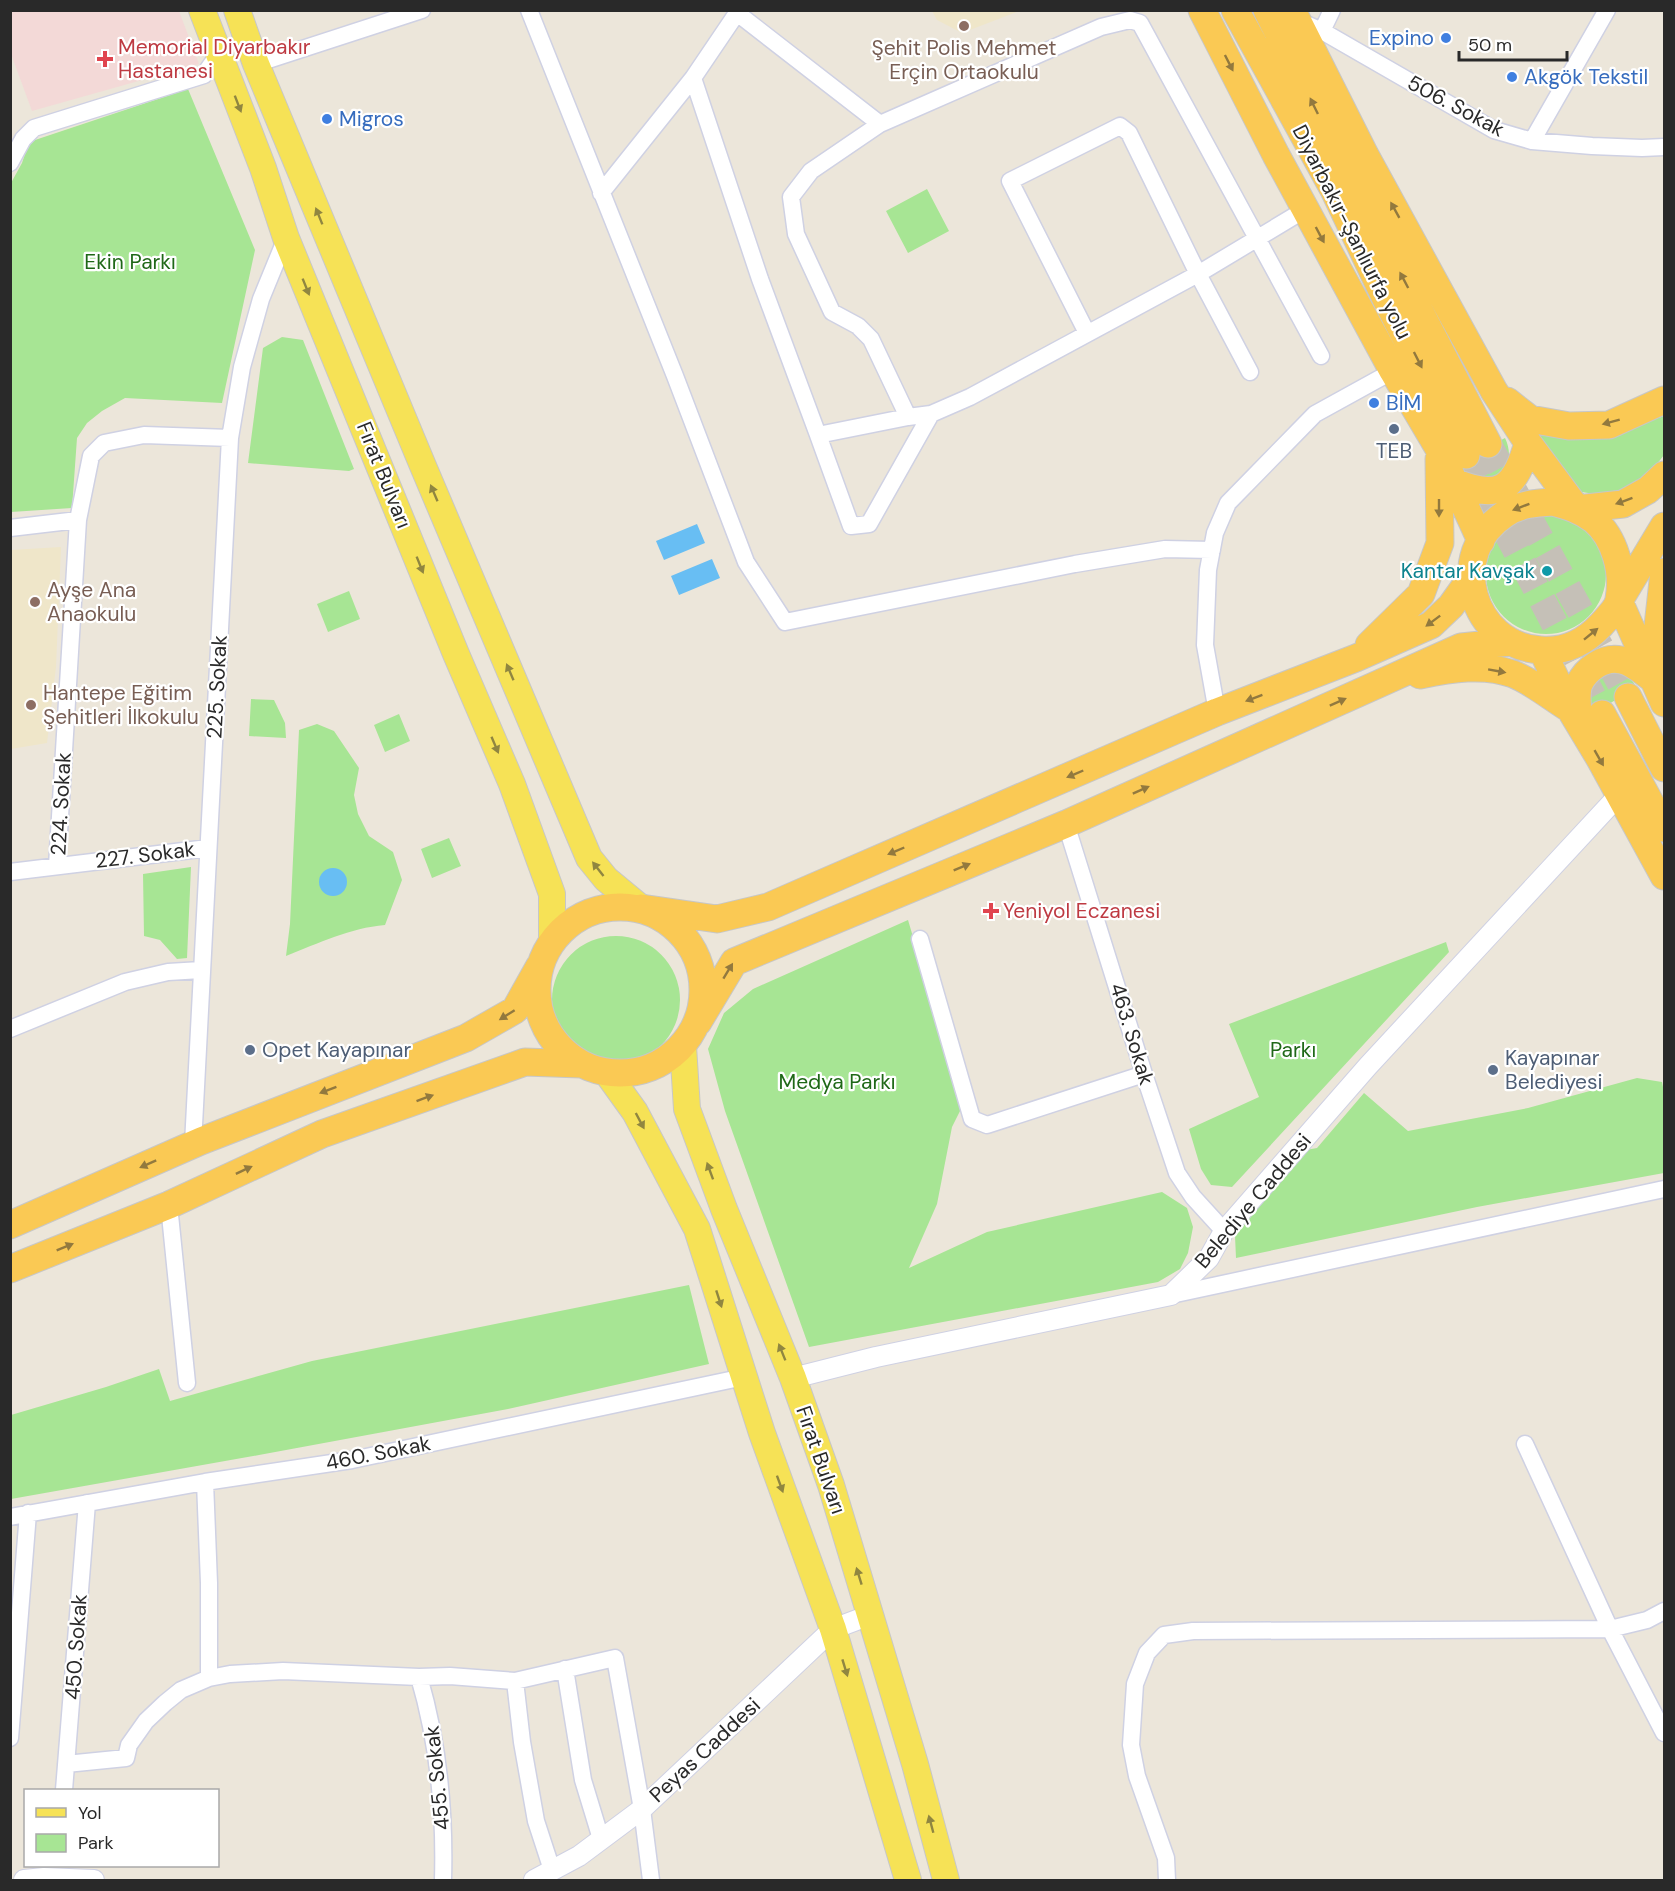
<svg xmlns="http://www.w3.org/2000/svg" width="1675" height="1891" viewBox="0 0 1675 1891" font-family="'DM Sans',sans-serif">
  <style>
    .education { fill: #efe6c9 }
    .medical { fill: #f3d9d7 }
    .green { fill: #a7e594 }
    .water { fill: #68bef3 }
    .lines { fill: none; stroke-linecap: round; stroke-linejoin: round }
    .trunk-tunnel { stroke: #c5c0b7; stroke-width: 27; stroke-dasharray: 27 14; stroke-linecap: butt }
    .minor-casing { stroke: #cfd1e3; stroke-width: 19 }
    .tertiary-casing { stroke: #cfd1e3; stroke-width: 22 }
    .primary-casing { stroke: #c7c7c7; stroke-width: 28 }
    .trunk-casing { stroke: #c7c7c7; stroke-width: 29 }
    .minor { stroke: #fff; stroke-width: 16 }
    .tertiary { stroke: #fff; stroke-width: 20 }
    .primary { stroke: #f6e256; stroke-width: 26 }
    .trunk { stroke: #fac954; stroke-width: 27 }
    .oneway { fill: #92793e }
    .oneway2 { fill: #908640 }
    .education-dot { fill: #8d6e63; stroke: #fff; stroke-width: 2 }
    .shop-dot { fill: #3f7fe0; stroke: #fff; stroke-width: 2 }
    .health-dot { fill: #e0444e; stroke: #fff; stroke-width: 2 }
    .service-dot { fill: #5c6f8a; stroke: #fff; stroke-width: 2 }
    .culture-dot { fill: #0f9aa8; stroke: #fff; stroke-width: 2 }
    .labels { text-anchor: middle; stroke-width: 4.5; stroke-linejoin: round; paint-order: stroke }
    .shop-label { font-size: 21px; fill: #366cbe; stroke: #fff; text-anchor: start }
    .health-label { font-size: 21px; fill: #be3a42; stroke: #fff; text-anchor: start }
    .education-label { font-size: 21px; fill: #785e54; stroke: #fff; text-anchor: start }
    .street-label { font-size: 21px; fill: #292929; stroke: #fff }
    .park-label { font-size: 21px; fill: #1f6817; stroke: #fff }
    .service-label { font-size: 21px; fill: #4e5e75; stroke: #fff; text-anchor: start }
    .culture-label { font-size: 21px; fill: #0d838f; stroke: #fff; text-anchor: end }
  </style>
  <rect width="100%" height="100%" fill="#ece6da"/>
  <path class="education" d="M932,11H1019L962,33L937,20Z
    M61,547L56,667L47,743L11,749V550Z"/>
  <path class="medical" d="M11,10L179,11L199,64L32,111L11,54Z"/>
  <path class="green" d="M188,89L255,250L222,403L125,398L102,411L87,423L77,438L72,508L11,512V183L22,163L29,142Z
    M927,189L949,231L908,253L886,211Z
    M282,337L303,340L354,469L349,471L248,463L263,348Z
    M1664,416V455L1646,478L1622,493L1600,495L1582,492L1568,480L1532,432L1624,430Z
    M1505,438C1514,456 1508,480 1484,479C1478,478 1471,476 1465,474L1458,463Z
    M1486 574a60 60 0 1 1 120 0a60 60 0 1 1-120 0Z
    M349,591L360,619L328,632L317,604Z
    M1619,672L1629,676L1637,688L1589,715C1585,688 1593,677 1619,672Z
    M251,699L274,700L285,723L286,738L249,736Z
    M399,714L410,741L385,752L374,725Z
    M317,724L334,731L359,768L354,795L358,814L369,836L393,852L402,880L385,925C350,928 319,943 286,956L290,924L299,730Z
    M449,838L461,866L432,878L421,849Z
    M191,867L187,958L177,959L160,940L144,936L143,874Z
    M908,920L963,1105L952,1127L937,1204L909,1268L987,1232L1162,1192L1187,1208L1193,1227L1188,1253L1180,1269L1158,1282L809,1347L725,1111L708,1049L724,1013L753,989Z
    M552 1000a64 64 0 1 1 128 0a64 64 0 1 1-128 0Z
    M1446,942L1449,952L1232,1187L1211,1185L1201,1169L1189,1129L1259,1097L1229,1024Z
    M1637,1078L1662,1082L1664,1092V1173L1477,1207L1236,1258L1235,1236L1306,1150L1317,1148L1364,1093L1408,1131L1528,1108Z
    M689,1285L709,1364L508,1409L259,1455L11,1499V1415L106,1387L159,1369L170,1401L312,1361Z"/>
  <path class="water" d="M697,524L705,543L664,560L656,541Z
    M712,559L720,578L679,595L671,576Z
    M319 882a14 14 0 1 1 28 0a14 14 0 1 1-28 0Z"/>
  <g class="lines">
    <path class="trunk-tunnel" d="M1488,444L1628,697
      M1466,455L1602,714"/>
    <defs>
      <path id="minor" d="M529,10L675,376L746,562L785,622L1075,564L1165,549L1212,550
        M1297,20L1322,31L1494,130L1532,141L1592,146L1642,148L1664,147
        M1322,31L1332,10
        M256,64L422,10
        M693,78L760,279L818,435L908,417L931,414L970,397L1198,274L1306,209
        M880,124L811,171L791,197L796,234L832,312L858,326L871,339L908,417
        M1532,141L1607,10
        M10,163L23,139L34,128L204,75L219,53
        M601,193L693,78L737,13L880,124L1101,27L1130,20L1140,23L1321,356
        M1087,333L1010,181L1120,126L1129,133L1198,274L1250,372
        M818,435L851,526L869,524L931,414
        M10,528L78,520
        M1217,712L1205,645L1208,570L1215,533L1228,503L1315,414L1393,371
        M1066,824L1144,1074L1177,1173L1193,1197L1224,1231
        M57,866L78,520L91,456L104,443L144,435L230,438
        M10,872L208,848
        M920,939L972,1119L987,1125L1144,1074
        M10,1029L125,982L168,972L201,970
        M193,1144L230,438L242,367L261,299L286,238
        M169,1205L187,1383
        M1171,1295L1664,1189
        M1525,1444L1610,1629L1664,1733
        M205,1482L209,1583V1678
        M10,1517L205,1482L352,1460L744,1377
        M565,1669L583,1780L601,1839
        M419,1677C439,1745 445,1810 443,1880
        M515,1681L522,1742L536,1821L552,1870
        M10,1738L28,1513
        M66,1764L126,1758L129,1745L146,1721L165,1703L181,1690L209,1678L230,1674L283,1671L419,1677L450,1676L515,1681L615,1658L642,1809L651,1880
        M64,1790L87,1503
        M1167,1880L1166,1858L1137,1776L1131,1745L1135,1684L1147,1653L1164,1635L1193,1631L1610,1629L1647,1620L1664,1611"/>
      <path id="tertiary" d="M793,1378L876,1357L1171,1295L1209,1258L1224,1231L1368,1066L1619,795
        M24,1880L44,1878L94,1880
        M534,1880L579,1856L642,1809L833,1629L870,1615"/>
      <path id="primary" d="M202,10L263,168L286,238L456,654L512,784L552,894V942
        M237,10L256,64L423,466L589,858L606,879L641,908
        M683,1046L687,1109L724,1209L793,1378L831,1485L915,1764L946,1880
        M607,1073L635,1112L697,1229L762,1433L833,1629L908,1880"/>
      <path id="trunk" d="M1202,10L1276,155L1393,371L1439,449L1481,541
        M1235,10L1334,190L1385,297L1466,455
        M1267,10L1337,151L1488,444
        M1292,10L1365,155L1494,391L1528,443L1577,509L1623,504L1648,490L1664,475
        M1507,401L1530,419L1569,426L1609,425L1664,400
        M1454,482C1500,501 1515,489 1528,443
        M1553,502C1568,506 1581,510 1594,520C1615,538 1624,572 1619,599C1618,608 1607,618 1601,625C1585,642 1565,652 1541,650C1471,646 1445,553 1505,514C1519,504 1536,503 1553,502Z
        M1664,526L1619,601L1664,703
        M1369,645L1421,594L1440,543L1439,459
        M1542,650L1570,709L1600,759L1664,876
        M1420,675C1450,669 1484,663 1513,674C1533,682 1552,698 1570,709
        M1663,680L1657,635L1664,572
        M1628,697L1664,768
        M1602,714L1664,828
        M1579,722C1578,711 1575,695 1579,684C1586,669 1604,656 1621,660C1633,662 1643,672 1653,679
        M537 990a83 83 0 1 1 166 0a83 83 0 1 1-166 0Z
        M641,908L717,919L768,907L1217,712L1356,658L1431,625L1451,606L1471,578
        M698,1022L734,962L1066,824L1461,647L1510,642
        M10,1225L201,1141L466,1038L515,1010L539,967
        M10,1269L169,1205L322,1134L525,1062L581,1064"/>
    </defs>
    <use href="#minor" class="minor-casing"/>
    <use href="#tertiary" class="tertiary-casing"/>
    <use href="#primary" class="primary-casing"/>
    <use href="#trunk" class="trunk-casing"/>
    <use href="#minor" class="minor"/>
    <use href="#tertiary" class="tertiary"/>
    <use href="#primary" class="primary"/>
    <use href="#trunk" class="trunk"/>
  </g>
  <defs><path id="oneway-solid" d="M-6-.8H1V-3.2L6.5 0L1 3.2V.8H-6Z" transform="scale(1.5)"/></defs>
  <g class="oneway">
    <use href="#oneway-solid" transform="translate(1229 63) rotate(63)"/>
    <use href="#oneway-solid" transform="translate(1314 106) rotate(-116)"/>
    <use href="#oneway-solid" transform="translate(1395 210) rotate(-119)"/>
    <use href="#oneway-solid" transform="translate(1320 235) rotate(62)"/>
    <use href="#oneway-solid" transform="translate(1404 280) rotate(-118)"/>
    <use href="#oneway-solid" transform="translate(1418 360) rotate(63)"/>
    <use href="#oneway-solid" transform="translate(1611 422) rotate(165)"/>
    <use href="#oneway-solid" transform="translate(1624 501) rotate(160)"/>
    <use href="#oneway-solid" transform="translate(1521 507) rotate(159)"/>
    <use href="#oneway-solid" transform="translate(1439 508) rotate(90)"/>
    <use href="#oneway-solid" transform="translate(1433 621) rotate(143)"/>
    <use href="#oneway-solid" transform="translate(1591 634) rotate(-39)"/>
    <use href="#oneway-solid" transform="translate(1497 671) rotate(10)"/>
    <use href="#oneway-solid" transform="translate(1254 698) rotate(159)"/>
    <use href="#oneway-solid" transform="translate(1338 702) rotate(-24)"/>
    <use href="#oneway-solid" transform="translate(1599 758) rotate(60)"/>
    <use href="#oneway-solid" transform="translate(1075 774) rotate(157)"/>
    <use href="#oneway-solid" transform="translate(1141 790) rotate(-24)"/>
    <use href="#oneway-solid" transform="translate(896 851) rotate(157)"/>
    <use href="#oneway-solid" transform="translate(962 867) rotate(-22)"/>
    <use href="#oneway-solid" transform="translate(728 971) rotate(-59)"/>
    <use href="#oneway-solid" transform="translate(507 1015) rotate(148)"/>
    <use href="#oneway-solid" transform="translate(328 1090) rotate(159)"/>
    <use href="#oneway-solid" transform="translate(425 1098) rotate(-20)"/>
    <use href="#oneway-solid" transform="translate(148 1164) rotate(156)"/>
    <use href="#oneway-solid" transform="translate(244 1170) rotate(-25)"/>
    <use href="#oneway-solid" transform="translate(65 1247) rotate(-22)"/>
  </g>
  <g class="oneway2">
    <use href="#oneway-solid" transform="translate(238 104) rotate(69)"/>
    <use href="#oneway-solid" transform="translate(319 216) rotate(-112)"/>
    <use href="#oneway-solid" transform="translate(306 287) rotate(68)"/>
    <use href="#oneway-solid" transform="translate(434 493) rotate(-113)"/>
    <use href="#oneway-solid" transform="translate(420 565) rotate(68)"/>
    <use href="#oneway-solid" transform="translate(510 672) rotate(-113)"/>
    <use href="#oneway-solid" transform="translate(495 745) rotate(67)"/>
    <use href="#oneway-solid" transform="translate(598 869) rotate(-128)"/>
    <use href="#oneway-solid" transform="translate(640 1121) rotate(62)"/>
    <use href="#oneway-solid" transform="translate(710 1171) rotate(-110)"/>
    <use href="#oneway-solid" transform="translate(719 1299) rotate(72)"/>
    <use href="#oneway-solid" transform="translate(782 1352) rotate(-112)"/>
    <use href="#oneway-solid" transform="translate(780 1484) rotate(70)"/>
    <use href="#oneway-solid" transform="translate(859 1576) rotate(-107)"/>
    <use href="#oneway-solid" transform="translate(845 1668) rotate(73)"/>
    <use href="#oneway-solid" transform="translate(931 1824) rotate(-105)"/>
  </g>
  <g class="education-dot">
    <circle cx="964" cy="26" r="6"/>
    <circle cx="35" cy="602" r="6"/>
    <circle cx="31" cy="705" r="6"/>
  </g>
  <g class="shop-dot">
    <circle cx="1446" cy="38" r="6"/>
    <circle cx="1512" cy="77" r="6"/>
    <circle cx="327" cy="119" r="6"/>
    <circle cx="1374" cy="403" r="6"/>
  </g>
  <g class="health-dot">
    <path d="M102 50h6v6h6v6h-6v6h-6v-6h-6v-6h6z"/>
    <path d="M988 902h6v6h6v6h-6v6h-6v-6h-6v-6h6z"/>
  </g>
  <g class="service-dot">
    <circle cx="1394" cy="429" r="6"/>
    <circle cx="250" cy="1050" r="6"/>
    <circle cx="1493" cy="1070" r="6"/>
  </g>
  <circle class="culture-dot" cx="1547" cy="571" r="6"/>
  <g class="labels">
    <g class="shop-label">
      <text x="1434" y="45" text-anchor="end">Expino</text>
      <text x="1524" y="84">Akgök Tekstil</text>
      <text x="339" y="126">Migros</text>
      <text x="1386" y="410">BİM</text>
    </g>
    <g class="health-label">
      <text x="118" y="54">Memorial Diyarbakır<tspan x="118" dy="24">Hastanesi</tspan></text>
      <text x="1003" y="918">Yeniyol Eczanesi</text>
    </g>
    <g class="education-label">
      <text x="964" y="55" text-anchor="middle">Şehit Polis Mehmet<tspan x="964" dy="24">Erçin Ortaokulu</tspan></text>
      <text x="47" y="597">Ayşe Ana<tspan x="47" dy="24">Anaokulu</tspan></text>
      <text x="43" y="700">Hantepe Eğitim<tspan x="43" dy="24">Şehitleri İlkokulu</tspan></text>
    </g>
    <g class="street-label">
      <text transform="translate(1456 106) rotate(28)" y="7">506. Sokak</text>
      <text transform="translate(1352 232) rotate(63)" y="7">Diyarbakır-Şanlıurfa yolu</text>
      <text transform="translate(384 475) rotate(68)" y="7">Fırat Bulvarı</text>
      <text transform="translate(217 687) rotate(-87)" y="7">225. Sokak</text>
      <text transform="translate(61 804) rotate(-87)" y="7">224. Sokak</text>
      <text transform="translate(145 855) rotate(-7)" y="7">227. Sokak</text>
      <text transform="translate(1132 1034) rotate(73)" y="7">463. Sokak</text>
      <text transform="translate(1253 1201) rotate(-50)" y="7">Belediye Caddesi</text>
      <text transform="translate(378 1453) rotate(-11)" y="7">460. Sokak</text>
      <text transform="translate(821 1460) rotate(71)" y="7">Fırat Bulvarı</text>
      <text transform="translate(76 1647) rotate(-86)" y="7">450. Sokak</text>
      <text transform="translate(705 1750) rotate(-43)" y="7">Peyas Caddesi</text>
      <text transform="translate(437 1778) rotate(-96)" y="7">455. Sokak</text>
    </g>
    <g class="park-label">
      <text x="130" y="269">Ekin Parkı</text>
      <text x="1293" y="1057">Parkı</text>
      <text x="837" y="1089">Medya Parkı</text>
    </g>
    <g class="service-label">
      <text x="1394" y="458" text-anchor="middle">TEB</text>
      <text x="262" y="1057">Opet Kayapınar</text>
      <text x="1505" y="1065">Kayapınar<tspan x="1505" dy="24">Belediyesi</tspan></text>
    </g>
    <g class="culture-label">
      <text x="1535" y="578">Kantar Kavşak</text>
    </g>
  </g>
  <rect width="1675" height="1891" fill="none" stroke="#292929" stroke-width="24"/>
  <rect x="24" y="1789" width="195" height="78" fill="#ffffff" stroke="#a9a9a9" stroke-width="1.5"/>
  <rect x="36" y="1808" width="30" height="9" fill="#f6e256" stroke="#a9a9a9" stroke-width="1.5"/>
  <text x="78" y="1819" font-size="18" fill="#292929">Yol</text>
  <rect x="36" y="1834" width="30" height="18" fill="#a7e594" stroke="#a9a9a9" stroke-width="1.5"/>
  <text x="78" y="1849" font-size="18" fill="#292929">Park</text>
  <path d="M1459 51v9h108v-9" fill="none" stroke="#292929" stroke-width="3"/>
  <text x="1468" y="51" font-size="18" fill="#292929" stroke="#ffffff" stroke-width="4.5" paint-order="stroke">50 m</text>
</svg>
